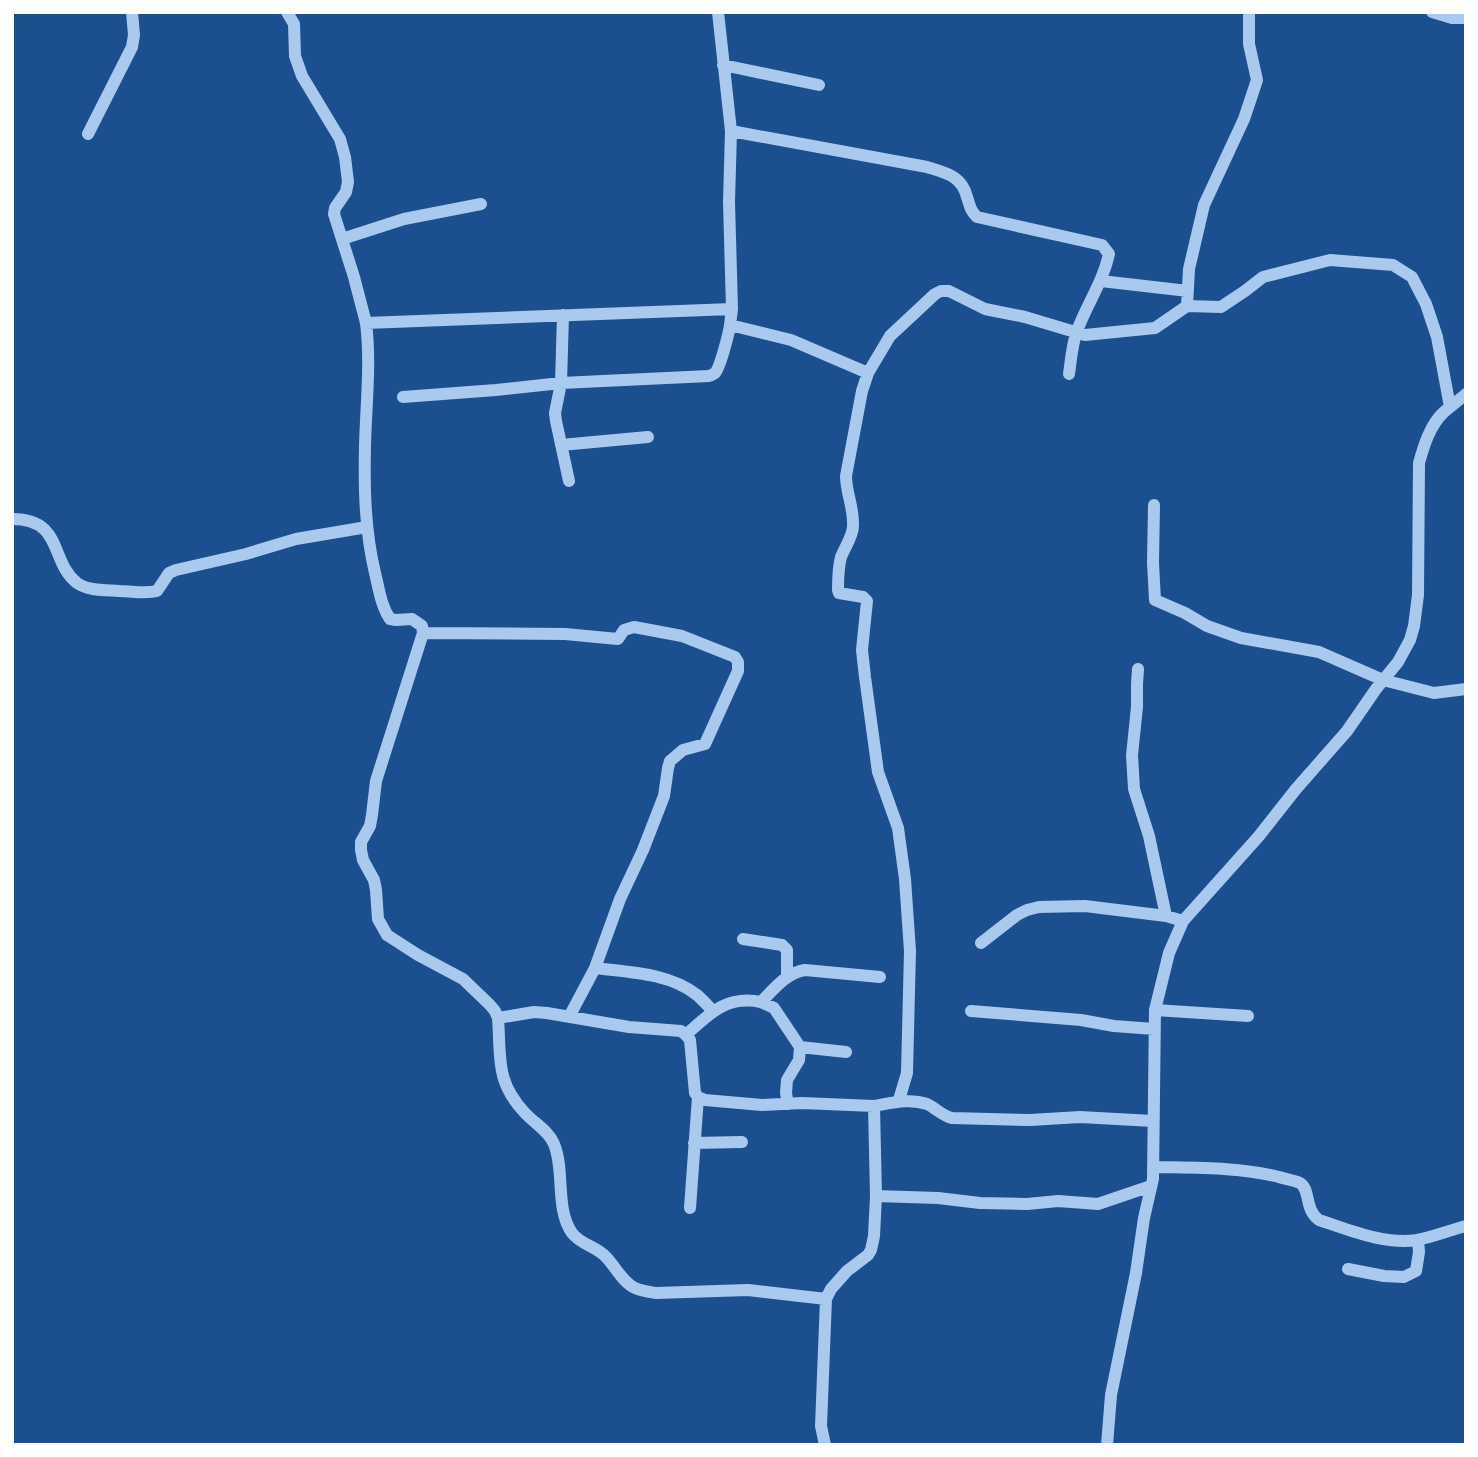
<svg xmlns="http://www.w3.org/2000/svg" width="1478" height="1457" viewBox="0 0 1478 1457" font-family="Roboto,sans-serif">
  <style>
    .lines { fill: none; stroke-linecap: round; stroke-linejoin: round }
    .minor { stroke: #a9c9ee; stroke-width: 12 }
  </style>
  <rect width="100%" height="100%" fill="#1b4f8f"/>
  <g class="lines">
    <path class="minor" d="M287,12L294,24L295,56L302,76L340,139L345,157L348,182L346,192L335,208L334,214L354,277L366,323
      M718,12L731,131L729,202L732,309L730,325L791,340L868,373L862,391L846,476C846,493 854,508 853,526C853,536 845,547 841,557C838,568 838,579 838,590L839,593L863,597L867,601L862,650L865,677L878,772L898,828L905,879L910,951L907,1073L899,1100
      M1432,12L1452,18H1466
      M723,65L819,85
      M731,131L927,167C946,173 962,176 967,197C970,206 970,210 977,217L1102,245L1109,254C1103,282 1087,304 1077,331C1072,344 1071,360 1069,374
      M88,134L132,47L134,35L132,12
      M342,239L404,219L481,204
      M1101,281L1188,291
      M1187,306L1189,269L1204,205L1244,119L1257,80L1249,44V12
      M732,309L366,323C371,363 366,405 365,446C364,489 365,531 375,573C379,589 381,606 390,619L396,620L412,619L422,626L423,633L376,781L372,815L370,826L361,842V850L363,860L374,880L376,890L378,919L387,935L418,955L463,979L490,1005L495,1011L498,1018C501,1058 495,1081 525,1113C534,1123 549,1131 554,1144C565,1170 555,1209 572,1233C581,1245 596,1246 606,1257C615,1266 623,1283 635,1288C642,1291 650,1292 656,1293L748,1290L826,1299
      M563,315L561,383L555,413L556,421L569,481
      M868,373L890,336L935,294L941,291H949L985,309L1025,317L1085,335L1155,328L1187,306L1221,307L1245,291L1263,277L1330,260L1393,265L1412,277L1426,304L1437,337L1450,407
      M403,397L496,390L561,383L709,376C711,375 713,375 715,373C720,368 729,333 730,325
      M561,445L648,437
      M1154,505L1153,563L1155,600L1185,613L1207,626L1241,638L1319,652L1383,680L1434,693L1466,689
      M12,519C64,519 49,561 77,583C88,591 106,590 119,591C132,591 145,594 157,591L169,573L176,570L246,554L296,539L367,527
      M423,633L565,634L618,639L624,630L634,627L682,636L735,657L738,662V671L705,744L683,750L670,761L668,768L664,796L643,850L620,899L595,968L569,1017
      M1138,669L1137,684V707L1132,755L1134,789L1149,836L1166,916L1183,921
      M743,939L782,945L787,950V976
      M981,943L1017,915L1027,910L1039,907L1085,906L1166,916
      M595,968C628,972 670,973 697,995C703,1000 708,1006 713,1011
      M761,1002L774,1008L800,1047L799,1060L787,1080L786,1093L788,1104
      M1155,1010L1248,1016
      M971,1011L1081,1020L1114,1026L1154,1029
      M498,1018L534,1012L547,1013L629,1027L681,1031L686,1035L690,1040L695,1093L698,1097L705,1100L762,1105L802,1103L874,1106L876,1196L874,1236L871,1250L868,1255L847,1271L831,1289L826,1299L821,1426L825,1445
      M686,1035C709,1014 726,995 761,1002C774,989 786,973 805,970L880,977
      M800,1047L846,1052
      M874,1106C892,1103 909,1098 927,1104C936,1108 942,1116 952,1118L1030,1120L1080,1117L1153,1121
      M694,1143L742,1142
      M1153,1167C1195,1168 1239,1167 1279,1177C1285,1179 1294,1180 1300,1183C1311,1190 1304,1209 1319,1220C1350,1230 1384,1245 1417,1240C1433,1237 1450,1230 1466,1226
      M876,1196L938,1198L980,1203L1027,1204L1058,1201L1098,1204L1151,1186
      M690,1208L698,1097
      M1348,1269L1384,1276L1404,1277L1416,1271L1419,1252L1418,1240
      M1107,1445L1111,1395L1136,1273L1144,1218L1153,1179L1155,1010L1169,953L1183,921L1259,836L1296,789L1347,731L1376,689L1398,662L1410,640L1414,626L1418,595L1419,463C1424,445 1430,425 1444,412C1451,406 1459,400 1466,394"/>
  </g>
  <rect width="1478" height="1457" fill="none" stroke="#ffffff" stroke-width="28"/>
</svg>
